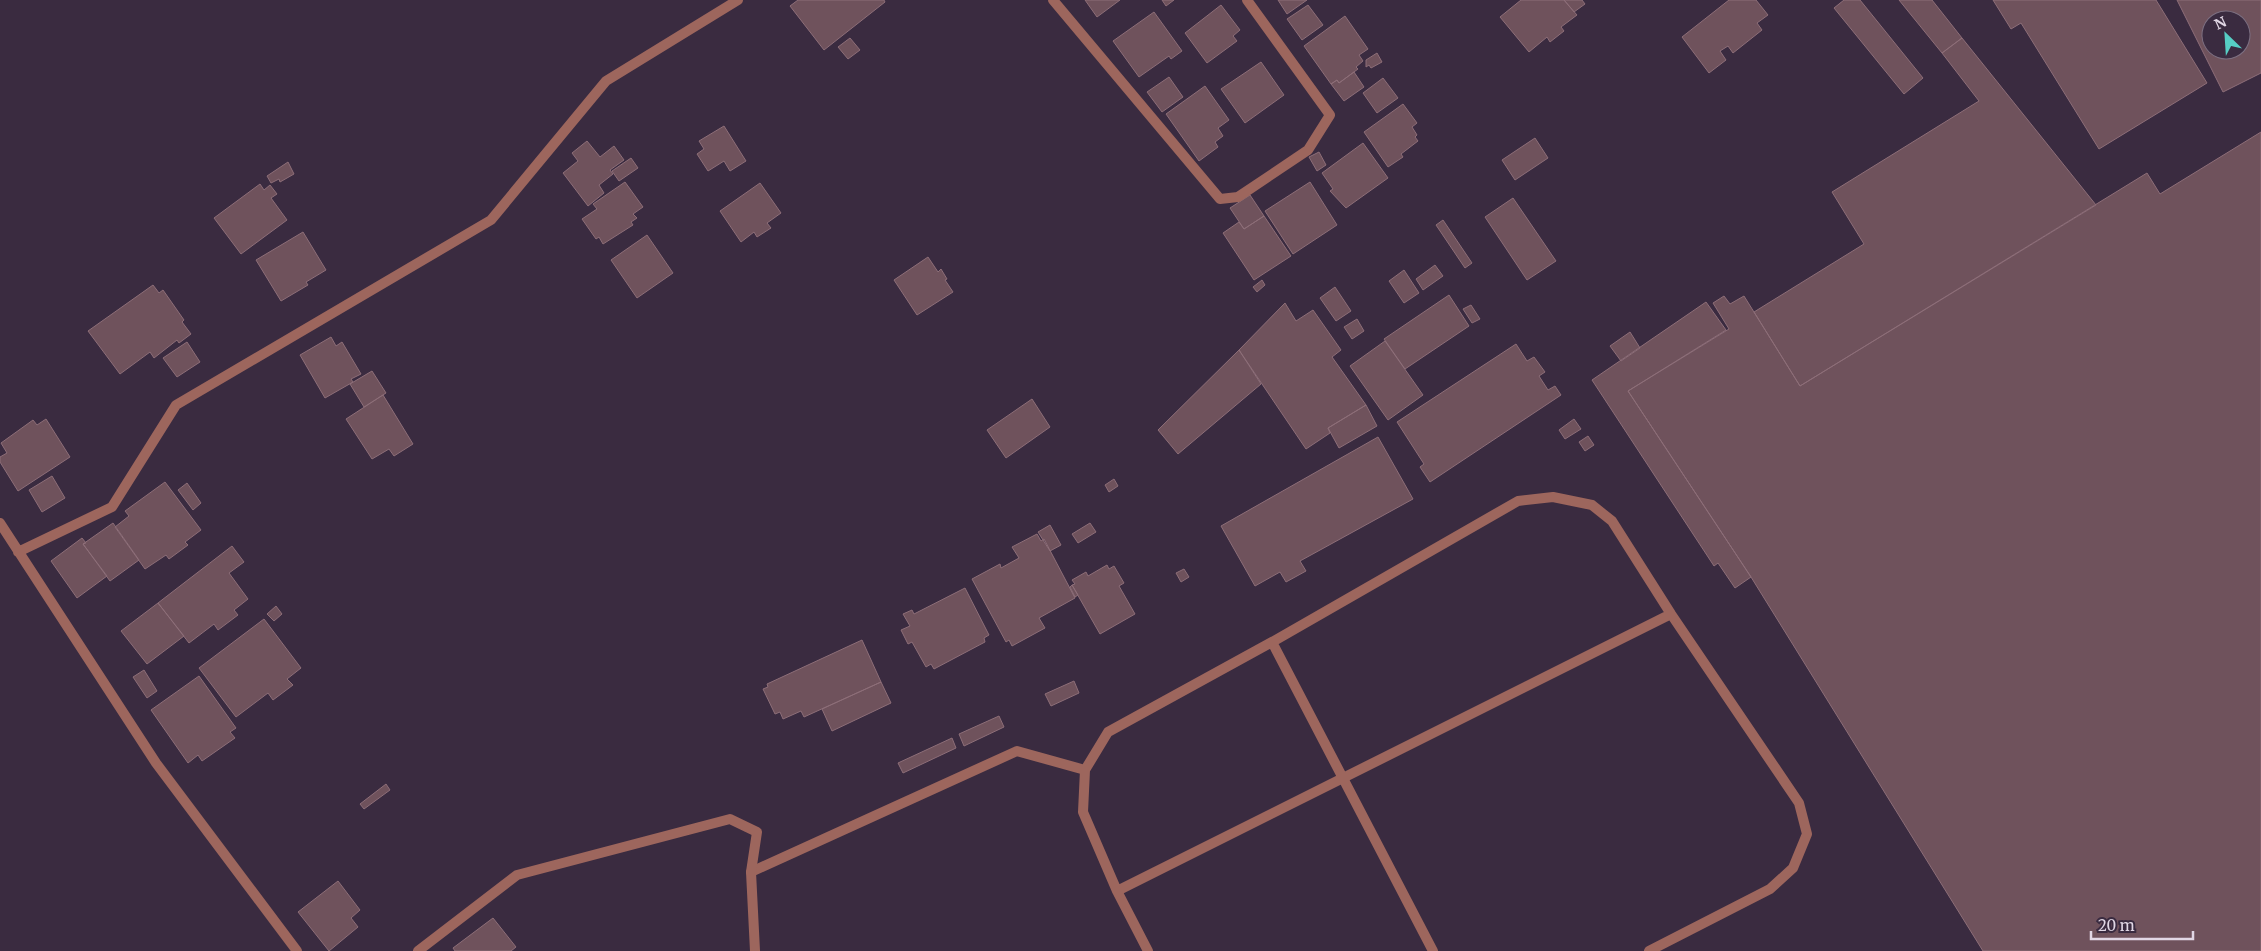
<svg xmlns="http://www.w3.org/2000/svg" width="2261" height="951" viewBox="0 0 2261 951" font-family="Merriweather,serif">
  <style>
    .building { fill: #6f525c; stroke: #8d6e78; fill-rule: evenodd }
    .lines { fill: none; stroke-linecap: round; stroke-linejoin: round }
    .service { stroke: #9d665d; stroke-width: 10 }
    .minor { stroke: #9d665d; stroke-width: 10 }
  </style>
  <rect width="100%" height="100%" fill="#3a2b40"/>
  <path class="building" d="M798,0H884L885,2L824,50L790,6Z
    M1085,0H1120L1097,17Z
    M1162,0H1174L1166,6Z
    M1278,0H1307L1287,14Z
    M1521,0H1564L1577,15L1561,27L1564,31L1550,42L1547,37L1529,52L1500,17Z
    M1564,0H1582L1585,4L1574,12Z
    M1729,0H1756L1768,15L1757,23L1762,30L1733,53L1728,46L1720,51L1726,60L1709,73L1682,37Z
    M1844,0H1860L1923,78L1904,94L1834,8Z
    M1899,0H1932L1962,38L1942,53Z
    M1993,0H2156L2207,83L2099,149L2021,23L2011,29Z
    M2177,0H2261V73L2223,92ZM2211,20H2241V50H2211Z
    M1221,5L1240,30L1233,36L1237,41L1207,63L1185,33Z
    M1308,5L1323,25L1302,40L1287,19Z
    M1154,12L1182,51L1171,59L1169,56L1139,77L1113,41Z
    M1345,16L1368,49L1359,55L1363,61L1356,67L1358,69L1339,83L1337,80L1331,84L1304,46Z
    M850,38L860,50L848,59L838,47Z
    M1962,38L2096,205L1800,386L1754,312L1864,244L1832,192L1979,101L1942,53Z
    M1377,53L1382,62L1371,68L1369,65L1366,67V60Z
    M1261,62L1284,95L1245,123L1221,89Z
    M1354,72L1364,87L1344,101L1331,84L1337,80L1339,83Z
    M1169,77L1183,97L1162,112L1147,92Z
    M1383,78L1398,98L1377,113L1363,93Z
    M1205,86L1229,120L1218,128L1223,136L1215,142L1218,147L1199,161L1166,114Z
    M1403,104L1417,123L1412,127L1417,135L1415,137L1418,141L1401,154L1403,157L1388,167L1364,132Z
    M724,126L746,161L730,171L724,161L708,171L697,154L704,149L699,141Z
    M2261,132V951H1983L1751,577L1628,391L1729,329L1713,303L1724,296L1730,304L1744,296L1800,386L2147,173L2160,194Z
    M1535,138L1548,158L1515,180L1502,160Z
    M587,141L600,157L614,146L624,160L610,170L613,174L599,185L604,193L588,206L563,173L578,161L572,153Z
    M1363,143L1388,178L1346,208L1330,191L1333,189L1322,173Z
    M1319,152L1326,165L1317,171L1309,157Z
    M631,158L638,168L619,181L612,171Z
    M288,162L294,174L280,182L279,179L271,183L267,176Z
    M625,182L643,207L633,214L637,218L631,222L633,225L603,244L599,237L596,239L582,219L597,209L593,204Z
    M1310,182L1337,225L1293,254L1265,211Z
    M760,183L781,213L767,223L771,228L757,237L754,232L741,242L720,211Z
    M260,184L264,190L270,185L277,194L271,198L287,220L241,254L214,218Z
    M1250,195L1264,216L1244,229L1230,208Z
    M1513,198L1556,261L1527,280L1485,217Z
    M1264,216L1291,256L1254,280L1223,233L1239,222L1244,229Z
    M1443,220L1472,263L1465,268L1436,225Z
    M303,232L326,270L306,282L308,285L281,301L256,260Z
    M647,235L673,273L637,298L611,260Z
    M928,257L938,272L941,269L947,279L945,280L953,292L917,315L894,280Z
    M1435,265L1443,276L1423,290L1416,279Z
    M1404,270L1419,293L1404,303L1389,281Z
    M1262,280L1265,285L1257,292L1253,287Z
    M153,285L159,293L163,290L184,320L182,322L191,334L179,343L177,340L154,358L150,352L120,374L88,331Z
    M1335,287L1351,311L1336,321L1320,298Z
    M1449,295L1469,326L1405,369L1384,339Z
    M1706,302L1726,330L1628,391L1751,577L1735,588L1718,563L1714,566L1592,380Z
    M1285,303L1296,321L1313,310L1341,350L1332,357L1366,405L1328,428L1330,433L1306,449L1239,350Z
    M1471,305L1480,319L1472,323L1463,309Z
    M1357,319L1364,331L1352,339L1344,327Z
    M1630,332L1640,348L1621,361L1610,346Z
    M331,337L336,346L342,342L361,374L351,379L353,382L325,398L300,355Z
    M1385,341L1423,395L1388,420L1350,366Z
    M187,342L200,362L177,377L163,358Z
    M1516,344L1527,361L1534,357L1545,372L1539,376L1548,390L1555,386L1561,395L1430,482L1420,467L1424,464L1397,422Z
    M1239,350L1261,384L1178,454L1158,430Z
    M372,371L386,393L364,407L350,384Z
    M383,395L413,444L394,456L389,449L372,459L346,419Z
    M1032,399L1050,427L1006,458L987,430Z
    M1366,405L1377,426L1339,448L1328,428Z
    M46,419L70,457L18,491L0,462V457L7,453L1,443L33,420L37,425Z
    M1574,419L1581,429L1565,439L1559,430Z
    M1588,436L1594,445L1585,451L1579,442Z
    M1378,437L1413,499L1300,561L1306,571L1286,582L1280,572L1255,586L1221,526Z
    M52,476L65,498L42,512L29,490Z
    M1114,479L1118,486L1109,492L1105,485Z
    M165,482L201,530L185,542L188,545L169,559L166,555L145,569L115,527L129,516L125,511Z
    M187,483L201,503L193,510L178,490Z
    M113,523L139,560L110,581L83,544Z
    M1090,523L1096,532L1078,543L1072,534Z
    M1050,525L1061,545L1050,551L1038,532Z
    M1037,534L1041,541L1044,539L1075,598L1039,618L1045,628L1012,646L1009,640L1006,642L972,579L1000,564L1001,568L1019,558L1012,547Z
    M82,538L86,543L83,544L107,576L77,598L51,561Z
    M232,546L244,562L229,573L248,599L234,610L238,615L218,630L214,624L189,643L158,603Z
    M1107,565L1109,569L1114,566L1124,583L1119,586L1135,614L1100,634L1072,585L1075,584L1072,580L1086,572L1088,576Z
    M1184,569L1189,577L1181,582L1176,573Z
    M1072,585L1078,595L1075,597L1070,587Z
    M965,588L989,635L984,638L985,642L934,669L931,664L926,667L912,642L908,644L901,630L910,626L903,614L912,610L914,614Z
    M158,603L184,636L147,664L121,631Z
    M276,606L282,614L274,621L267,614Z
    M264,619L301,668L287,679L293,685L273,700L268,693L236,717L199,668Z
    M862,640L881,682L804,717L801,711L783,719L780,712L775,714L763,689L768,687L767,684Z
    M144,670L157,691L147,698L133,677Z
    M199,676L236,728L230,732L235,738L202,761L198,755L188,763L151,710Z
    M1074,681L1079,693L1051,706L1045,694Z
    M881,682L891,703L832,731L822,709Z
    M999,716L1004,727L964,746L959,734Z
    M952,738L956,748L903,773L898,763Z
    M386,784L390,790L364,809L360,804Z
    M338,881L360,910L351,918L358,927L329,951L298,912Z
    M493,918L516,947L511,951H455L453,948Z"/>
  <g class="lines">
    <path class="service" d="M1272,642L1433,951
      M751,872L1017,751L1085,770
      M1117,891L1671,614
      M1148,951L1117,891L1083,812L1085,770L1108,732L1272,642L1518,501L1553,497L1592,505L1612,521L1671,614L1799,803L1807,834L1793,868L1770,889L1649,951"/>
    <path class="minor" d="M1053,0L1220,199L1238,197L1308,150L1330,115L1247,0
      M0,523L156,763L297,951
      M18,552L112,507L176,405L491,220L606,81L738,0
      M418,951L517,875L730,819L757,832L751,872L755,951"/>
  </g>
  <g transform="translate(2226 35) rotate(335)"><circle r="24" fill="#3a2b40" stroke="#7d7082"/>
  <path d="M0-4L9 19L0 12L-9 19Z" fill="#56cec4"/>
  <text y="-8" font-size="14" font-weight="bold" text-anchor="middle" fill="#e1d7e5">N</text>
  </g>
  <path d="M2091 931v8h102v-8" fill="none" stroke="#e1d7e5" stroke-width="2.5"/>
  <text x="2098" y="931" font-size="15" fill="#e1d7e5" stroke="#3a2b40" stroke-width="4" paint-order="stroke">20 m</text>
</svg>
